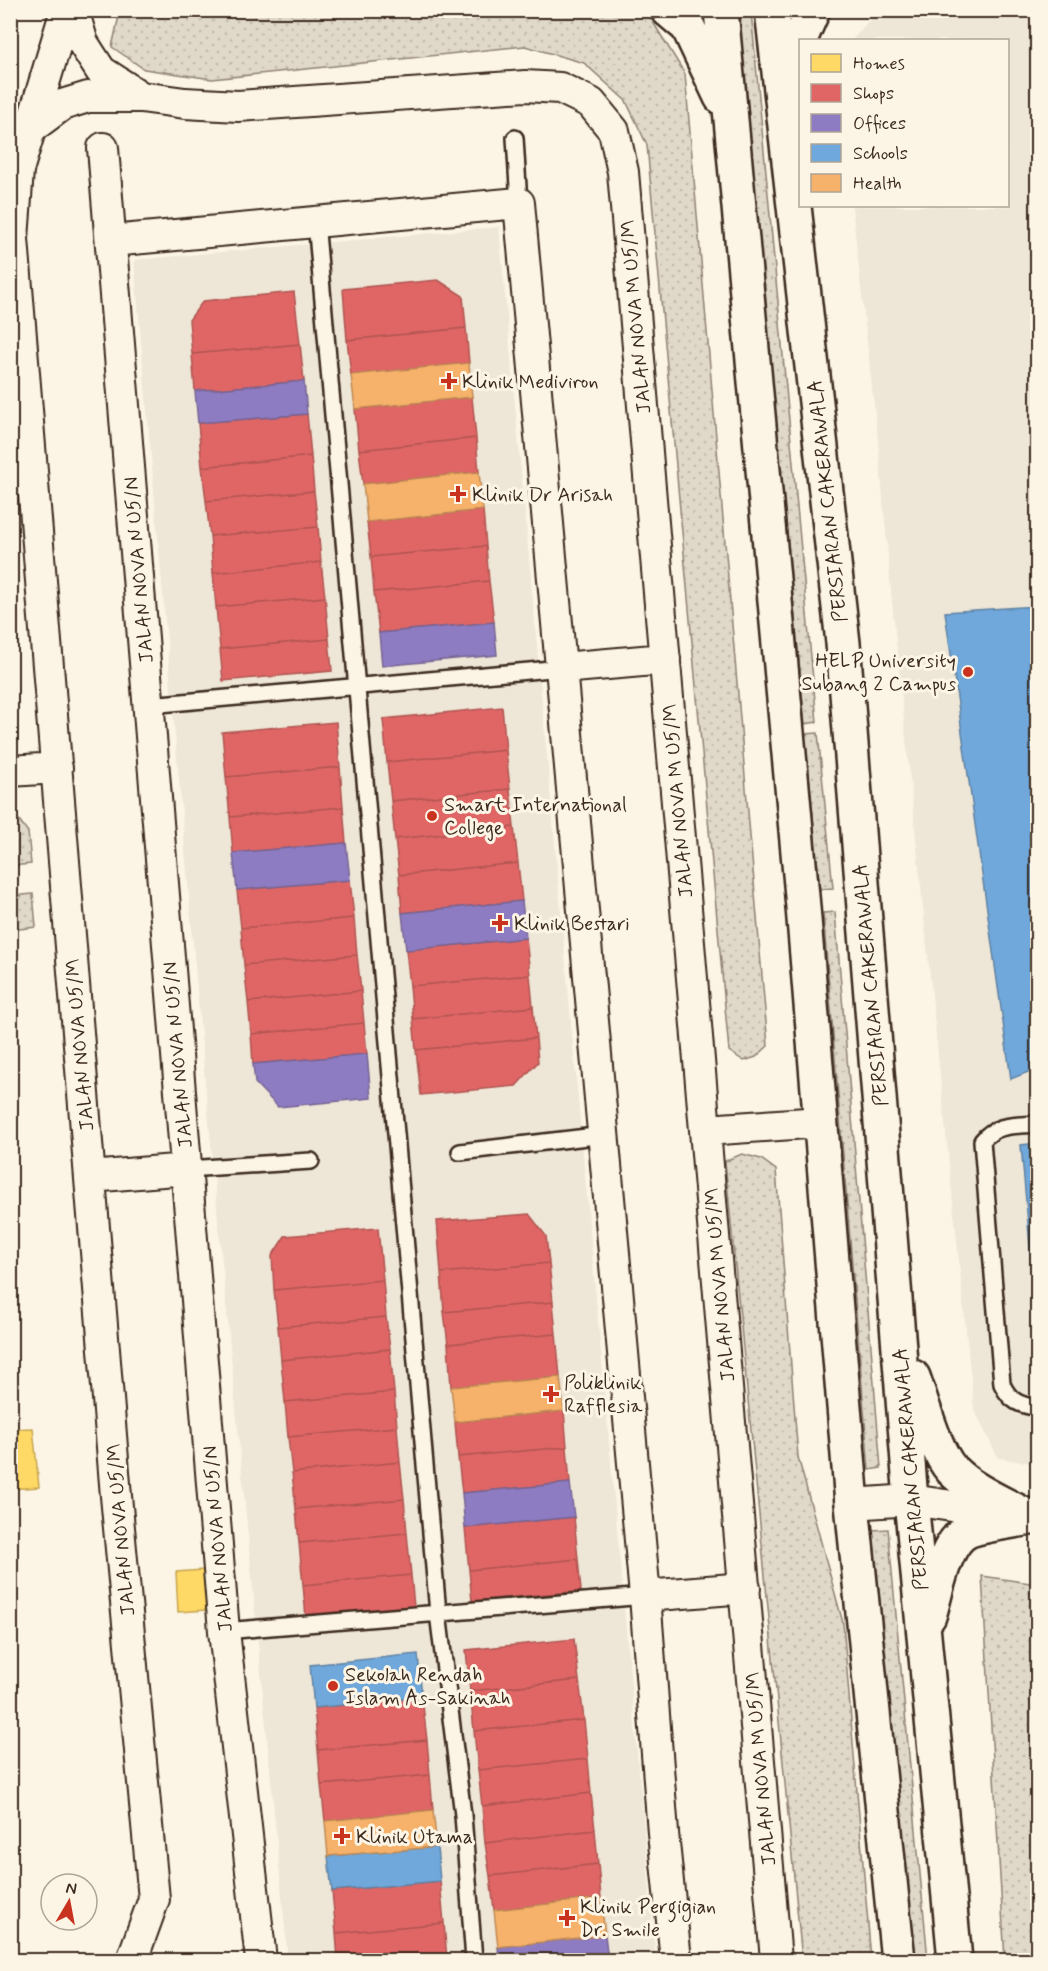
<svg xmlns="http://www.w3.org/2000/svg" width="1048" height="1971" viewBox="0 0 1048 1971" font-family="Mynerve,sans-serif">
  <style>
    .built { fill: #eee6d6 }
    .grass { fill: url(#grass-dots); stroke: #8e8173; stroke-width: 1.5 }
    .homes { fill: #ffd966; stroke: #c4a450; stroke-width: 1.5 }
    .shops { fill: #e06666; stroke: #ae5450; stroke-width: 1.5 }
    .offices { fill: #8e7cc3; stroke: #756392; stroke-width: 1.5 }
    .schools { fill: #6fa8dc; stroke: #5f82a3; stroke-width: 1.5 }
    .health { fill: #f6b26b; stroke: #be8954; stroke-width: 1.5 }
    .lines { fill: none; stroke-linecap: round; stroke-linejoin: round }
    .lane-casing { stroke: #3b2a1e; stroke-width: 20 }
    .street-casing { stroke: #3b2a1e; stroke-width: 34 }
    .secondary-casing { stroke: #3b2a1e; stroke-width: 38 }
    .lane { stroke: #fcf5e5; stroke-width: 15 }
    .street { stroke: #fcf5e5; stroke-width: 30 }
    .secondary { stroke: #fcf5e5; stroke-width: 33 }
    .poi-dot { fill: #c8321e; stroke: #fcf5e5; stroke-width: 2 }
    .labels { text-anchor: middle; stroke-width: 6; stroke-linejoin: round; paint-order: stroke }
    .street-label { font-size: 20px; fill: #3b2a1e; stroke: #fcf5e5 }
    .poi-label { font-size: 20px; fill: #3b2a1e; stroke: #fcf5e5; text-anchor: start }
  </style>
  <defs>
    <pattern id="grass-dots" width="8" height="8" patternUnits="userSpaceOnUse" patternTransform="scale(1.5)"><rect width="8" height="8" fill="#e0d8c8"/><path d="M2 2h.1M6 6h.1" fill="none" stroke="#c1baab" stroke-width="1.8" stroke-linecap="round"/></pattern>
  </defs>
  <rect width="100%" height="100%" fill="#fcf5e5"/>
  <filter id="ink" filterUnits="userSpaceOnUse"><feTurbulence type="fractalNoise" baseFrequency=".0167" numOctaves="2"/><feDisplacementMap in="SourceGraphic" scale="12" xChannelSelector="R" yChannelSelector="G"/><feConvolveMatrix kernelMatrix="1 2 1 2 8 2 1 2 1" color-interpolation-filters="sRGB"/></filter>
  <g filter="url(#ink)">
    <path class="built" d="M877,11H1037V1464L998,1458L974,1409L892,602L878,441L852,206H1008V40H852Z
      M499,227L656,1960H288L205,1081L134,260Z"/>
    <path class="grass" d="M369,10L382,13L447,10L638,11L648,14L685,74L768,1046L756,1057L744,1061L729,1051L647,145L626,101L584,63L525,46L212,79L144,69L112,47L120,11Z
      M737,11H751L817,722L805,724Z
      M818,733L833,888L820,889L805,734Z
      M11,809L28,832L31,864L11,866Z
      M33,894L36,927L11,930V896Z
      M835,912L881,1468L869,1470L823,913Z
      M742,1154L761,1159L776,1170L798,1457L843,1623L871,1960H802L725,1161Z
      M888,1529L928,1960H913L873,1530Z
      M982,1576L1037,1584V1960H1005Z"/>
    <path class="homes" d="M33,1428L39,1487L10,1489V1429Z
      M203,1570L207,1610L178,1612L176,1572Z"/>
    <path class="shops" d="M438,280L463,296L466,328L347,340L343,289Z
      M294,292L300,344L192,354L189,320L203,301Z
      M466,328L469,363L351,375L347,340Z
      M300,344L304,381L195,391L192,354Z
      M472,397L476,438L359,450L355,409Z
      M307,414L311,456L202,467L198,423Z
      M476,438L479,472L363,484L359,450Z
      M311,456L314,491L206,501L202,467Z
      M314,491L318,527L210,536L206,501Z
      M483,510L486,546L371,557L367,522Z
      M318,527L321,562L213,573L210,536Z
      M486,546L489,581L374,592L371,557Z
      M321,562L325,597L216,607L213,573Z
      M489,581L494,622L379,633L374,592Z
      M325,597L329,639L220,649L216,607Z
      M329,639L332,671L223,681L220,649Z
      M502,707L506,750L387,762L383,719Z
      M336,722L340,767L226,777L222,732Z
      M506,750L510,789L391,801L387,762Z
      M340,767L343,807L230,817L226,777Z
      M510,789L514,827L395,839L391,801Z
      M343,807L346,843L233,853L230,817Z
      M514,827L518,863L399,875L395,839Z
      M518,863L522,901L402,913L399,875Z
      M350,880L354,918L241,928L237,890Z
      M354,918L357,955L244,965L241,928Z
      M526,938L530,975L410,986L406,950Z
      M357,955L361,991L248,1002L244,965Z
      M530,975L533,1007L413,1019L410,986Z
      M361,991L364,1023L251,1034L248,1002Z
      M533,1007L536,1038L416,1050L413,1019Z
      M364,1023L367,1054L253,1064L251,1034Z
      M536,1038L538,1062L516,1086L421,1095L416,1050Z
      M529,1214L546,1236L549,1263L441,1273L437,1221Z
      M378,1228L383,1280L274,1290L272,1256L285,1236Z
      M549,1263L553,1302L444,1312L441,1273Z
      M383,1280L386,1317L278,1327L274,1290Z
      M553,1302L556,1334L448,1344L444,1312Z
      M386,1317L390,1349L281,1360L278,1327Z
      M556,1334L560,1377L451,1387L448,1344Z
      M390,1349L394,1392L285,1402L281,1360Z
      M394,1392L397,1427L288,1437L285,1402Z
      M564,1411L567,1447L458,1457L455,1422Z
      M397,1427L400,1462L292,1473L288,1437Z
      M567,1447L570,1483L462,1493L458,1457Z
      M400,1462L404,1499L296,1509L292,1473Z
      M404,1499L407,1533L299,1543L296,1509Z
      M574,1517L578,1559L469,1570L465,1528Z
      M407,1533L411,1575L303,1585L299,1543Z
      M578,1559L581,1591L472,1601L469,1570Z
      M411,1575L414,1607L306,1617L303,1585Z
      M574,1639L579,1680L470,1691L466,1650Z
      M579,1680L584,1720L474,1731L470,1691Z
      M422,1697L427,1740L318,1750L314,1708Z
      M584,1720L588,1759L478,1770L474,1731Z
      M427,1740L430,1775L321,1785L318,1750Z
      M588,1759L591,1793L482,1806L478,1770Z
      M430,1775L433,1810L325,1821L321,1785Z
      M591,1793L595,1830L485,1843L482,1806Z
      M595,1830L598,1864L490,1876L485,1843Z
      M598,1864L601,1898L494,1910L490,1876Z
      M440,1881L444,1923L336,1933L332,1891Z
      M444,1923L447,1960H338L336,1933Z"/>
    <path class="offices" d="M304,381L307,414L198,423L195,391Z
      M494,622L497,655L382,666L379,633Z
      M346,843L350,880L237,890L233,853Z
      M522,901L526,938L406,950L402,913Z
      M367,1054L371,1098L278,1107L255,1083L253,1064Z
      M570,1483L574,1517L465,1528L462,1493Z
      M605,1935L608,1960H499L498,1947Z"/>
    <path class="schools" d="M1038,606V1068L1011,1079L945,612Z
      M1038,1143V1337L1021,1145Z
      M418,1654L422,1697L314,1708L310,1665Z
      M437,1847L440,1881L332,1891L328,1856Z"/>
    <path class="health" d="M469,363L472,397L355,409L351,375Z
      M479,472L483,510L367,522L363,484Z
      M560,1377L564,1411L455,1422L451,1387Z
      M433,1810L437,1847L328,1856L325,1821Z
      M601,1898L605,1935L498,1947L494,1910Z"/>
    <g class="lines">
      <defs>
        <path id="lane" d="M515,138L519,203
          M316,221L438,1613L463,1815L474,1960
          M149,705L562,668
          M1038,1124C1016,1126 996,1123 982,1141L1002,1384C1010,1402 1020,1405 1038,1408
          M460,1152L604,1135
          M187,1169L311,1161
          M224,1631L645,1596"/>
        <path id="street" d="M66,10L18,170L13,239L116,1496L154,1899L132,1960
          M73,10L83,43L101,71L141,97
          M31,128L62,105L88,97H141L185,103L238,106L525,86L560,88L591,103L614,131L623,172L776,1960
          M103,148L224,1631L261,1960
          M111,241L519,203L645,1596L663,1833L676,1960
          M562,668L665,659
          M10,771L57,768
          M706,1130L821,1122
          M90,1177L187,1169
          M852,1504L911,1500L1020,1516
          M645,1596L745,1588"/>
        <path id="secondary" d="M668,10L688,27L721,97
          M721,10L803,907L852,1504L898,1960
          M772,10L843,643L911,1500L955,1960
          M788,85L793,56L813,10
          M913,1377C922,1401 935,1452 952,1470C972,1491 1005,1504 1030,1518
          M929,1616C937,1591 944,1539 970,1530C989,1524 1011,1522 1030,1518"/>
      </defs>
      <use href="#lane" class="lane-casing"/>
      <use href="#street" class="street-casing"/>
      <use href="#secondary" class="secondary-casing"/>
      <use href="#lane" class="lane"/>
      <use href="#street" class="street"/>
      <use href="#secondary" class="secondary"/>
    </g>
  </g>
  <g class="poi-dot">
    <path d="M446 372h6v6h6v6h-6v6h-6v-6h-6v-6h6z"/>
    <path d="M455 485h6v6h6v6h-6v6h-6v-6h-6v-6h6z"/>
    <circle cx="968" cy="672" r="6"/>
    <circle cx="432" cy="816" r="6"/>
    <path d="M497 914h6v6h6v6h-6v6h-6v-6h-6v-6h6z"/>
    <path d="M548 1385h6v6h6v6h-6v6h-6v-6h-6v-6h6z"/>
    <circle cx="333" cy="1686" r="6"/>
    <path d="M339 1827h6v6h6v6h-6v6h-6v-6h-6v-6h6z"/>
    <path d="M564 1909h6v6h6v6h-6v6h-6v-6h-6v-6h6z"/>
  </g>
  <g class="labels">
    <g class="street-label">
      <text transform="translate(635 317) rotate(-95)" y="7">JALAN NOVA M U5/M</text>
      <text transform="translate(827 501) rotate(-96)" y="7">PERSIARAN CAKERAWALA</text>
      <text transform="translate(138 570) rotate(-95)" y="7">JALAN NOVA N U5/N</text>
      <text transform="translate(677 801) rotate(-95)" y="7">JALAN NOVA M U5/M</text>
      <text transform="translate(870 985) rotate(-95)" y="7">PERSIARAN CAKERAWALA</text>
      <text transform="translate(79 1045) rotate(-95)" y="7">JALAN NOVA U5/M</text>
      <text transform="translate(177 1055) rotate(-95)" y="7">JALAN NOVA N U5/N</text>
      <text transform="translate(719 1285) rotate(-95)" y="7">JALAN NOVA M U5/M</text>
      <text transform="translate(910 1469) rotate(-95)" y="7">PERSIARAN CAKERAWALA</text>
      <text transform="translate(120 1530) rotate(-95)" y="7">JALAN NOVA U5/M</text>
      <text transform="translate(217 1539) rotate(-95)" y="7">JALAN NOVA N U5/N</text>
      <text transform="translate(760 1769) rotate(-95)" y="7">JALAN NOVA M U5/M</text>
    </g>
    <g class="poi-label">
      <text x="462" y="388">Klinik Mediviron</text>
      <text x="472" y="501">Klinik Dr Arisah</text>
      <text x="956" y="667" text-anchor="end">HELP University<tspan x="956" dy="23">Subang 2 Campus</tspan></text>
      <text x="444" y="811">Smart International<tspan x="444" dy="23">College</tspan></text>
      <text x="514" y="930">Klinik Bestari</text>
      <text x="564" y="1389">Poliklinik<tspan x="564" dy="23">Rafflesia</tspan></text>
      <text x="345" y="1681">Sekolah Rendah<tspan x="345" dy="23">Islam As-Sakinah</tspan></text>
      <text x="356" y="1843">Klinik Utama</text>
      <text x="580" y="1913">Klinik Pergigian<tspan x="580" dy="23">Dr. Smile</tspan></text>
    </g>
  </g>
  <rect width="1048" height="1971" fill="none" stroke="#fcf5e5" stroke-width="36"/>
  <rect x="18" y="18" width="1012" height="1935" fill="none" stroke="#3b2a1e" stroke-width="2" filter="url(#ink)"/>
  <rect x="799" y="39" width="210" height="168" fill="#fcf5e5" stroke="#afa495" stroke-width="1.5"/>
  <rect x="811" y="54" width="30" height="18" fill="#ffd966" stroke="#afa495" stroke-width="1.5"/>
  <text x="853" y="69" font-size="18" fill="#3b2a1e">Homes</text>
  <rect x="811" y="84" width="30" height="18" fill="#e06666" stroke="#afa495" stroke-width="1.5"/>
  <text x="853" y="99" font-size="18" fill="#3b2a1e">Shops</text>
  <rect x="811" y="114" width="30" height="18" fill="#8e7cc3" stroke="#afa495" stroke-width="1.5"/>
  <text x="853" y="129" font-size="18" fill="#3b2a1e">Offices</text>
  <rect x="811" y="144" width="30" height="18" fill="#6fa8dc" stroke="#afa495" stroke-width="1.5"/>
  <text x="853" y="159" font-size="18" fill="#3b2a1e">Schools</text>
  <rect x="811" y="174" width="30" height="18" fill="#f6b26b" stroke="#afa495" stroke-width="1.5"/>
  <text x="853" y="189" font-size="18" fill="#3b2a1e">Health</text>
  <g transform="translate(69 1902) rotate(10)"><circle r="28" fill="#fcf5e5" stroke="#afa495" stroke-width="1.5"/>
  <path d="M0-4.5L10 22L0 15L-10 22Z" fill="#c8321e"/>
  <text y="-9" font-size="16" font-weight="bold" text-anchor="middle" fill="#3b2a1e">N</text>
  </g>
</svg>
